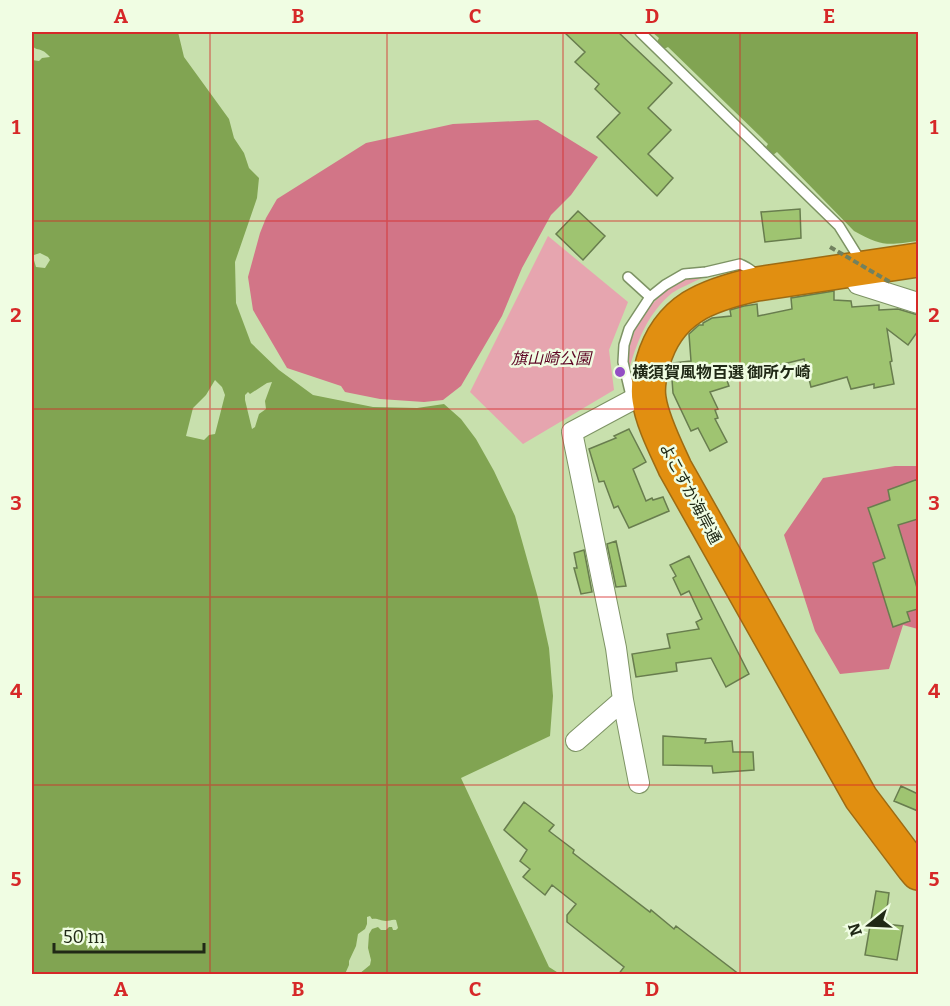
<svg xmlns="http://www.w3.org/2000/svg" width="950" height="1006" viewBox="0 0 950 1006" font-family="Bitter,'Noto Sans JP',serif">
  <style>
    .green { fill: #e6a5af }
    .forest { fill: #d27587 }
    .water { fill: #81a452; fill-rule: evenodd }
    .building { fill: #9fc471; stroke: #687d4e; stroke-width: 1.5 }
    .lines { fill: none; stroke-linecap: round; stroke-linejoin: round }
    .lane-casing { stroke: #7d9364; stroke-width: 12 }
    .street-casing { stroke: #7d9364; stroke-width: 22 }
    .highway-casing { stroke: #9d6b13; stroke-width: 36 }
    .lane { stroke: #fff; stroke-width: 9 }
    .street { stroke: #fff; stroke-width: 20 }
    .highway { stroke: #e18f11; stroke-width: 33 }
    .path-bridge { stroke: #71815f; stroke-width: 4; stroke-dasharray: 6 3; stroke-linecap: butt }
    .grid { fill: none; stroke: #d62828; stroke-width: 1.5; stroke-opacity: 0.55 }
    .poi-dot { fill: #934fc4; stroke: #f0fde3; stroke-width: 2 }
    .labels { text-anchor: middle; stroke-width: 5; stroke-linejoin: round; paint-order: stroke }
    .park-label { font-size: 16px; font-style: italic; fill: #5d0624; stroke: #f0fde3 }
    .poi-label { font-size: 16px; font-weight: bold; fill: #202916; stroke: #f0fde3; text-anchor: start }
    .street-label { font-size: 16px; fill: #202916; stroke: #f0fde3 }
    .neatline { fill: none; stroke: #d62828; stroke-width: 2 }
    .grid-label { font-size: 20px; text-anchor: middle; font-weight: bold; fill: #d62828 }
  </style>
  <rect width="100%" height="100%" fill="#c8e0ad"/>
  <path class="green" d="M548,236L628,302L609,350L614,390L523,444L470,392Z
    M687,278H702C692,283 681,287 672,293C649,312 638,339 630,366L626,356L637,324L647,309L667,289Z"/>
  <path class="forest" d="M538,120L598,157L571,195L551,215L522,268L502,316L461,386L443,400L424,402L380,399L345,392L341,386L287,368L253,310L248,277L260,233L266,218L277,199L366,143L453,124Z
    M895,466H918V629L903,625L889,669L840,674L815,631L784,535L823,478Z"/>
  <path class="water" d="M32,32H178L184,57L229,119L234,138L244,153L249,168L259,178L257,198L235,262L236,303L251,343L279,370L313,395L373,407L417,408L444,404L461,419L476,439L494,471L515,516L538,598L549,648L553,696L550,736L461,778L549,967L560,974H359L370,965L371,960L368,948L369,934L372,929L378,927L381,930H386L389,927H392L393,930H396L398,928L396,920C392,919 390,921 386,921C380,921 378,918 372,919L370,916L367,917V924L365,929L358,934L356,946L349,961V965L345,974H32V60L39,61L42,58L50,57C38,42 31,58 32,32ZM40,253L48,257L50,260L45,268L36,267L33,257L34,255ZM215,380L222,387L225,395L215,434L209,435L204,440L186,436L193,408L206,395ZM272,382L265,401L266,409L259,414L255,427L252,429L245,400V395L248,392L250,394L267,383Z
    M652,32H918V241C888,245 882,247 854,231L777,152L773,155L766,147L768,144L668,47L664,49L657,42L659,38Z"/>
  <path class="building" d="M564,32H618L672,83L648,108L671,130L648,154L673,178L657,196L597,137L620,113L595,89L599,84L575,62L585,52Z
    M800,209L801,238L765,242L761,212Z
    M578,211L605,236L583,260L556,234Z
    M834,291V300L851,301L852,307L879,305V310L898,309L918,315V331L908,345L887,329L892,361L890,362L894,384L874,388V384L851,389L847,377L811,387L804,359L726,378L729,386L710,392L718,409L715,410L718,418L715,419L727,442L710,451L698,428L691,431L673,393L671,366L673,363L691,361L689,334L699,325H703V323L712,318L731,316L730,310L744,306L757,304L758,316L792,309L791,298Z
    M629,429L646,462L633,469L646,501L652,498L653,500L663,497L669,511L629,528L618,506L614,508L604,481L599,482L589,449L616,438L614,436Z
    M918,479V519L898,525L918,591V609L907,612L910,621L893,627L873,563L885,558L868,508L890,500L888,490Z
    M616,541L626,586L616,587L607,544Z
    M584,550L592,592L581,594L574,568H577L574,553Z
    M689,556L749,674L726,687L711,658L676,663L677,671L636,677L632,654L670,648L667,634L699,629L696,622L702,619L689,591L681,595L673,578L676,576L670,565Z
    M663,736L706,739L705,743L732,741L733,752H753L754,770L713,773L712,766L663,765Z
    M901,786L918,794V811L894,801Z
    M524,802L554,825L549,831L574,850L573,853L650,912L651,910L674,929L676,926L740,975H618L624,967L567,922V915L576,904L552,885L545,895L523,877L530,869L520,861L527,850L504,830Z
    M876,891L889,893L885,924L903,926L897,960L865,955Z"/>
  <g class="lines">
    <defs>
      <path id="lane" d="M640,32L839,226L862,263
        M628,277L650,297
        M632,400L623,362L624,345L629,329L650,297L665,285L684,274L706,272L740,264C746,267 754,270 756,278"/>
      <path id="street" d="M851,270L858,284L918,303
        M623,700L639,783
        M576,741L623,700L616,648L572,432L632,400L648,398"/>
      <path id="highway" d="M918,260L757,284C707,295 668,309 653,362C650,373 647,388 649,399C652,421 666,448 675,468L861,798L913,867L918,873"/>
    </defs>
    <use href="#lane" class="lane-casing"/>
    <use href="#street" class="street-casing"/>
    <use href="#highway" class="highway-casing"/>
    <use href="#lane" class="lane"/>
    <use href="#street" class="street"/>
    <use href="#highway" class="highway"/>
    <path class="path-bridge" d="M830,247L890,282"/>
  </g>
  <path class="grid" d="M210,32V974M387,32V974M563,32V974M740,32V974M32,221H918M32,409H918M32,597H918M32,785H918"/>
  <circle class="poi-dot" cx="620" cy="372" r="6"/>
  <g class="labels">
    <g class="park-label">
      <text x="551" y="364">旗山崎公園</text>
    </g>
    <g class="poi-label">
      <text x="632" y="378">横須賀風物百選 御所ケ崎</text>
    </g>
    <g class="street-label">
      <text transform="translate(691 493) rotate(62)" y="6">よこすか海岸通</text>
    </g>
  </g>
  <rect width="950" height="1006" fill="none" stroke="#f0fde3" stroke-width="66"/>
  <g transform="translate(869 925) rotate(252)" stroke="#f0fde3" stroke-width="4.5" paint-order="stroke">
  <path d="M0-4.5L10 22L0 15L-10 22Z" fill="#202916"/>
  <text y="-9" font-size="16" font-weight="bold" text-anchor="middle" fill="#202916">N</text>
  </g>
  <path d="M54 943v9h150v-9" fill="none" stroke="#202916" stroke-width="3"/>
  <text x="63" y="943" font-size="18" fill="#202916" stroke="#f0fde3" stroke-width="4.5" paint-order="stroke">50 m</text>
  <rect x="33" y="33" width="884" height="940" class="neatline"/>
  <g class="grid-label">
    <text x="121" y="23">A</text>
    <text x="298" y="23">B</text>
    <text x="475" y="23">C</text>
    <text x="652" y="23">D</text>
    <text x="829" y="23">E</text>
    <text x="16" y="134">1</text>
    <text x="934" y="134">1</text>
    <text x="16" y="322">2</text>
    <text x="934" y="322">2</text>
    <text x="16" y="510">3</text>
    <text x="934" y="510">3</text>
    <text x="16" y="698">4</text>
    <text x="934" y="698">4</text>
    <text x="16" y="886">5</text>
    <text x="934" y="886">5</text>
    <text x="121" y="996">A</text>
    <text x="298" y="996">B</text>
    <text x="475" y="996">C</text>
    <text x="652" y="996">D</text>
    <text x="829" y="996">E</text>
  </g>
</svg>
